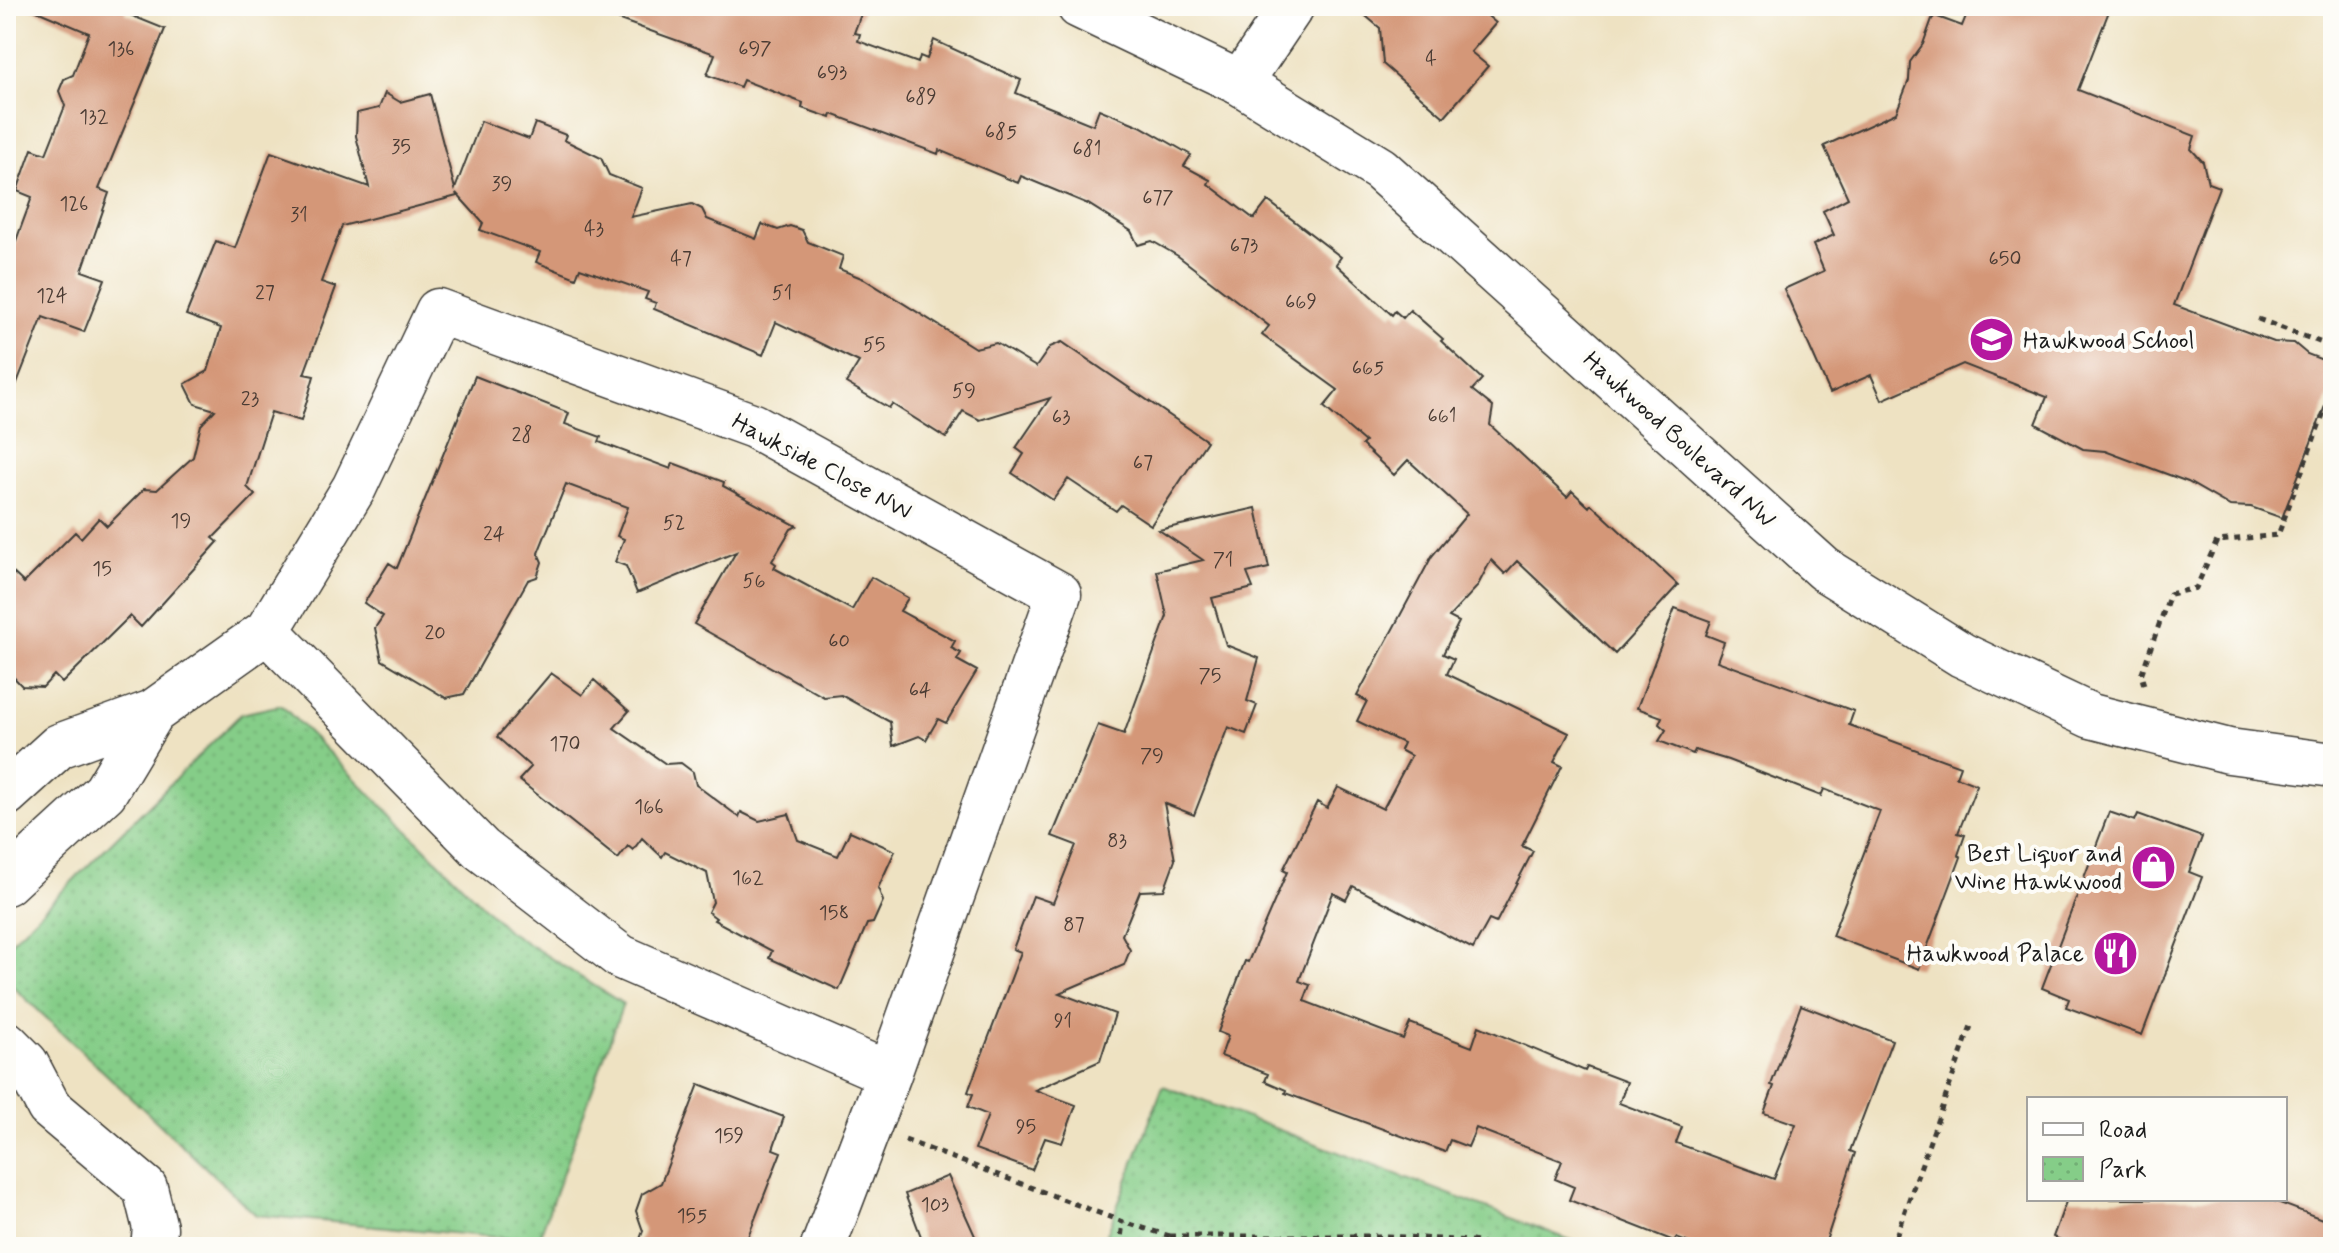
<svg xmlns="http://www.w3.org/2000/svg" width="2339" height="1253" viewBox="0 0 2339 1253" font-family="Mynerve,sans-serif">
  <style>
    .park { fill: url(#park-dots); stroke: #507452; stroke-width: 2 }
    .building { fill: #d49778 }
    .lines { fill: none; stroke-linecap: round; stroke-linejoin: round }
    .minor-casing { stroke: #3c3a35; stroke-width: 47 }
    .path { stroke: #3c3a35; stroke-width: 5; stroke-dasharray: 6 6; stroke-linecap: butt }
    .minor { stroke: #fff; stroke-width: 44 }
    .labels { text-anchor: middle; stroke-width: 8; stroke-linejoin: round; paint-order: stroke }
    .number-label { font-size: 20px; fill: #4a3b33 }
    .poi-label { font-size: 24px; fill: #1c1c1c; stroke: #fdfcf7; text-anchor: end }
    .street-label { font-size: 24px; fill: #1c1c1c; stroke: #fdfcf7 }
  </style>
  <defs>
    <pattern id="park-dots" width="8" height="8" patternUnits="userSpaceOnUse" patternTransform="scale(2)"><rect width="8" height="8" fill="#85cd88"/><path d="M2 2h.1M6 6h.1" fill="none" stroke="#72af75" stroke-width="1.8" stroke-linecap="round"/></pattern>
  </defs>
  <rect width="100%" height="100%" fill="#fdfcf7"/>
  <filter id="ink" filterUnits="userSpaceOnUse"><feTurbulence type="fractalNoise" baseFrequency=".0125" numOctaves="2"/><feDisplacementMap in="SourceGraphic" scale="16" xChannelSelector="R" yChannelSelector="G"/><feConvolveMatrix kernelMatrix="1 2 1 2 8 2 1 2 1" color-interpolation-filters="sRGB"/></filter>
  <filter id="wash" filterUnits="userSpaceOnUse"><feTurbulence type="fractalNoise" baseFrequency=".006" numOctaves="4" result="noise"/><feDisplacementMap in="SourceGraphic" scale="32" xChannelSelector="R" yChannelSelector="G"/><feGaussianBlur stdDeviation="1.8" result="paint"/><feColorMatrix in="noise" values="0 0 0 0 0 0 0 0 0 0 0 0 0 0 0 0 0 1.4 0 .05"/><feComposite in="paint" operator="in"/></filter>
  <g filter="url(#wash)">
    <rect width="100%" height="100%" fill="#eee2c2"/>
    <path class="park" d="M281,705L508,931L623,1004L538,1241L256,1215L6,980V947L241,714Z
      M1163,1086L1589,1247H1102Z"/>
    <g id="blocks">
      <path class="building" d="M25,6H128L125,13L165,29L99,189L109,193L82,271L105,279L84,332L43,317L9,403H6V268L32,197L17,191L32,149L46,154L65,106L59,91L64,79L73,75L89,33Z
        M593,6H864L854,33L860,34L858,41L918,63L920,56L927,59L934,40L1021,80L1016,93L1044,105L1093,125L1099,109L1140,126L1191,155L1184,166L1210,180L1208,184L1254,219L1268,201L1341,257L1336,264L1392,315L1395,311L1403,318L1410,310L1443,339L1441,341L1482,379L1472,390L1493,407L1490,425L1567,497L1572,491L1589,507L1591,504L1678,585L1615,654L1517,561L1505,574L1491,560L1477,587L1449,617L1459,622L1443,654L1454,659L1447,674L1569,733L1554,762L1562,766L1522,846L1533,851L1496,923L1489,920L1473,949L1353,886L1346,900L1333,893L1299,981L1310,985L1304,1001L1403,1039L1410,1023L1472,1047L1479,1026L1585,1071L1587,1067L1627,1082L1619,1103L1682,1127L1676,1143L1774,1179L1796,1124L1764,1113L1774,1086L1771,1085L1801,1005L1892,1040L1850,1151L1855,1153L1824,1247H1700L1676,1238L1674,1241L1569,1200L1574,1187L1555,1179L1562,1161L1476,1128L1468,1147L1450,1140L1445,1152L1285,1093L1286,1090L1265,1081L1268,1074L1221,1056L1228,1036L1218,1032L1245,961L1248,962L1287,872L1283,870L1317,802L1327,808L1338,787L1383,809L1411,756L1400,750L1403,743L1357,721L1367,701L1357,696L1432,556L1467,514L1408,460L1394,475L1362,445L1365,442L1324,407L1338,390L1262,335L1269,326L1250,311L1178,256L1152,241L1138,245L1131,231L1088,204L1021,176L1018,183L939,150L938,154L832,114L831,118L802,108L803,103L743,80L740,87L707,75L715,54L592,10Z
        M1354,6H1476L1496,23L1471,52L1488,66L1444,117L1383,64L1380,28Z
        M1970,6H2111L2078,90L2195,136L2191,149L2203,162L2208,183L2219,187L2174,305L2274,342L2294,343L2307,354L2333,364V385L2282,518L2251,507L2230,506L2188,482L2105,451L2083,449L2036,424L2047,397L1963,364L1882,400L1871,375L1830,393L1784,289L1824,271L1813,245L1834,235L1823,211L1848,198L1824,146L1896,113L1909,80L1910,62L1923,44L1932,19L1935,16L1962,26Z
        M385,93L400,102L430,94L455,189L481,121L529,139L535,123L566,135L564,140L601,158L609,175L642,188L631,217L692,204L702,209L707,219L756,239L762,224L778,230L790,226L802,230L808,242L843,256L839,269L864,279L975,348L996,343L1036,367L1050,347L1062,342L1207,441L1151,525L1121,505L1116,511L1068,479L1053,500L1012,473L1024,454L1016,448L1050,398L980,420L963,411L946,438L892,404L889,408L846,383L859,362L776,322L763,355L654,309L656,303L645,299L648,292L580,268L576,278L536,262L540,252L480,230L483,223L456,193L457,196L342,226L321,282L336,287L304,374L314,376L301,421L271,412L247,487L255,495L213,538L218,542L141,627L130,616L62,683L54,675L43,687L22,686L6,669V566L24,583L75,532L81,538L99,518L107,526L144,489L157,490L193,457L201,425L215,410L195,404L185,384L208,371L221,328L186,315L216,241L235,248L271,152L369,187L356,136L357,113L379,108Z
        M475,376L569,413L565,424L601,437L599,442L671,469L673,463L724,482L723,486L797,526L791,529L772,561L776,564L774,568L852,610L871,577L908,598L900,611L955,641L951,648L961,653L957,660L977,671L946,723L938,719L926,740L919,736L893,746L890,722L841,695L824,697L694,624L736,552L637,593L626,566L615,562L624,539L617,536L628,507L566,484L538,553L542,562L537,577L528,580L464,694L446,698L382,660L375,628L383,616L364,603L389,563L397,568Z
        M1256,508L1269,568L1247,573L1253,588L1212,598L1226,645L1259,658L1247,701L1257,705L1246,734L1228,727L1194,815L1164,803L1175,860L1164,890L1140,891L1122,935L1130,950L1124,965L1059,993L1115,1014L1100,1061L1035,1090L1076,1105L1062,1143L1045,1138L1032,1170L975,1149L988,1115L968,1107L973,1094L968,1092L1021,952L1013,949L1033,896L1053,903L1076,845L1052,836L1098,725L1124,734L1167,616L1157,571L1203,560L1159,530Z
        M1675,608L1711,621L1706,635L1724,642L1717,661L1854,711L1849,725L1960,766L1956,777L1977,785L1958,833L1965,835L1958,855L1961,857L1919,969L1832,936L1880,811L1824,789L1821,796L1728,760L1695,750L1693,754L1659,741L1666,730L1659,724L1662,717L1637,708Z
        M551,673L582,695L594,680L629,711L614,728L666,764L681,763L693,772L696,785L739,817L741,812L759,821L789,814L798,840L838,856L850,831L895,851L878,888L883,901L873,923L867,924L839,990L769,958L772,951L714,920L716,918L708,912L713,902L707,873L665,852L662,857L642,838L633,850L628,846L618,859L519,780L531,767L497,737Z
        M2109,812L2135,821L2138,814L2202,837L2189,872L2202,877L2142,1035L2066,1007L2069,999L2042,988Z
        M699,1084L784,1117L773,1149L781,1152L744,1247H637L643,1231L636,1211L642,1194L661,1183Z
        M948,1176L980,1247H925L905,1194Z
        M2067,1199H2269L2333,1223V1247H2079L2053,1237Z"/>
    </g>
  </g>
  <g filter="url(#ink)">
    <use href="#blocks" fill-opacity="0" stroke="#3c3a35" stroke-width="2"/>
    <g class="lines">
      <defs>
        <path id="minor" d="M1079,6L1240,83L1380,169L1824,569L1962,655L2091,716L2229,751L2333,765
          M1240,83L1292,6
          M267,631L481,849L621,957L889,1074
          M6,794L59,746L153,712L267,631L354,488L438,311L754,426L1059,594L889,1074L823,1247
          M6,883L105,792L153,712
          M6,1043L26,1063L49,1107L145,1188L155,1228L153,1247"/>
      </defs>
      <use href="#minor" class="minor-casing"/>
      <path class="path" d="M2258,319L2333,347
        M2144,685L2141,675L2170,594L2196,588L2217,541L2278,535L2333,388
        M905,1140L1123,1222L1170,1236L1158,1247
        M1170,1236H1387L1472,1241L1494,1247
        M1120,1247L1123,1222
        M1892,1247L1972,1023"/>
      <use href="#minor" class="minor"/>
    </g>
  </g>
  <defs>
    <symbol id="school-disc" viewBox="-11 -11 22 22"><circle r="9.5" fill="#b5179e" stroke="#fdfcf7"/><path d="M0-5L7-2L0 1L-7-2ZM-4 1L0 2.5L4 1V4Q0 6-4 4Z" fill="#fff"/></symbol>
    <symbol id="shop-disc" viewBox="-11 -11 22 22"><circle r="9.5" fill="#b5179e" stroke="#fdfcf7"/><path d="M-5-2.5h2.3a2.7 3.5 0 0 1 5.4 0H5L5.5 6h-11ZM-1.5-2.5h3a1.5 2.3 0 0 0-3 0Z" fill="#fff"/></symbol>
    <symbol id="restaurant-disc" viewBox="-11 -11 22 22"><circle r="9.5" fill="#b5179e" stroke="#fdfcf7"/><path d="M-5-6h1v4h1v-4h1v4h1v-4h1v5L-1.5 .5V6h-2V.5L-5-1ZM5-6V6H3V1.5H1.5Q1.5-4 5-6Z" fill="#fff"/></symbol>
  </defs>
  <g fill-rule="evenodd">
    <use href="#school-disc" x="1966" y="314" width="51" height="51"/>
    <use href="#shop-disc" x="2128" y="842" width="51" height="51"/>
    <use href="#restaurant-disc" x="2090" y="928" width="51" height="51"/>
  </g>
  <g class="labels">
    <g class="number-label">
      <text x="121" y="55">136</text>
      <text x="755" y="55">697</text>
      <text x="1431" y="65">4</text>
      <text x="832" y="79">693</text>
      <text x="921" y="103">689</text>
      <text x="94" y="123">132</text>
      <text x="1001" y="138">685</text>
      <text x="401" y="153">35</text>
      <text x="1087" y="155">681</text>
      <text x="502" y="190">39</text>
      <text x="1158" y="204">677</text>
      <text x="74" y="210">126</text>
      <text x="299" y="221">31</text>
      <text x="594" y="235">43</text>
      <text x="1244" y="252">673</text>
      <text x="681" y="265">47</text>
      <text x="2005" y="265">650</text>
      <text x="265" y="299">27</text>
      <text x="782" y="299">51</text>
      <text x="52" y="302">124</text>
      <text x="1301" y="308">669</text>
      <text x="874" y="351">55</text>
      <text x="1368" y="374">665</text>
      <text x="964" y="397">59</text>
      <text x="250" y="405">23</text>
      <text x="1442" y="422">661</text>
      <text x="1061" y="423">63</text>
      <text x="522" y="441">28</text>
      <text x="1143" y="469">67</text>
      <text x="181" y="527">19</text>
      <text x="674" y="529">52</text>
      <text x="494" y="540">24</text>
      <text x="1223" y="566">71</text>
      <text x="102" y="575">15</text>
      <text x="754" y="587">56</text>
      <text x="435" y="639">20</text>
      <text x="839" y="647">60</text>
      <text x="1210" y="682">75</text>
      <text x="920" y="696">64</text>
      <text x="565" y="750">170</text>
      <text x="1152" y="762">79</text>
      <text x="649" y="813">166</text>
      <text x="1117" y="847">83</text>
      <text x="748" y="884">162</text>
      <text x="834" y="919">158</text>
      <text x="1074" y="931">87</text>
      <text x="1063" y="1027">91</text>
      <text x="1026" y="1133">95</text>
      <text x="729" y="1142">159</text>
      <text x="935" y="1211">103</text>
      <text x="692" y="1222">155</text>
    </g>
    <g class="poi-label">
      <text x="2023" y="348" text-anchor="start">Hawkwood School</text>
      <text x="2122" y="861">Best Liquor and<tspan x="2122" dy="28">Wine Hawkwood</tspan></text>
      <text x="2084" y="961">Hawkwood Palace</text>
    </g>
    <g class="street-label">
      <text transform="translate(1680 439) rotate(42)" y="8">Hawkwood Boulevard NW</text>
      <text transform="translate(822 466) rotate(28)" y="8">Hawkside Close NW</text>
    </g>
  </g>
  <rect width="2339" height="1253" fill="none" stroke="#fdfcf7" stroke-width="32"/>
  <rect x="2027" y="1097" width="260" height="104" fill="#fdfcf7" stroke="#a3a29f" stroke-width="2"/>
  <rect x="2043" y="1123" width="40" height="12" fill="#ffffff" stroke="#a3a29f" stroke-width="2"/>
  <text x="2099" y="1137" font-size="24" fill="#1c1c1c">Road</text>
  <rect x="2043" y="1157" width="40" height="24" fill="url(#park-dots)" stroke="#a3a29f" stroke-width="2"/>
  <text x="2099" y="1177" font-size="24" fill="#1c1c1c">Park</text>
</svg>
